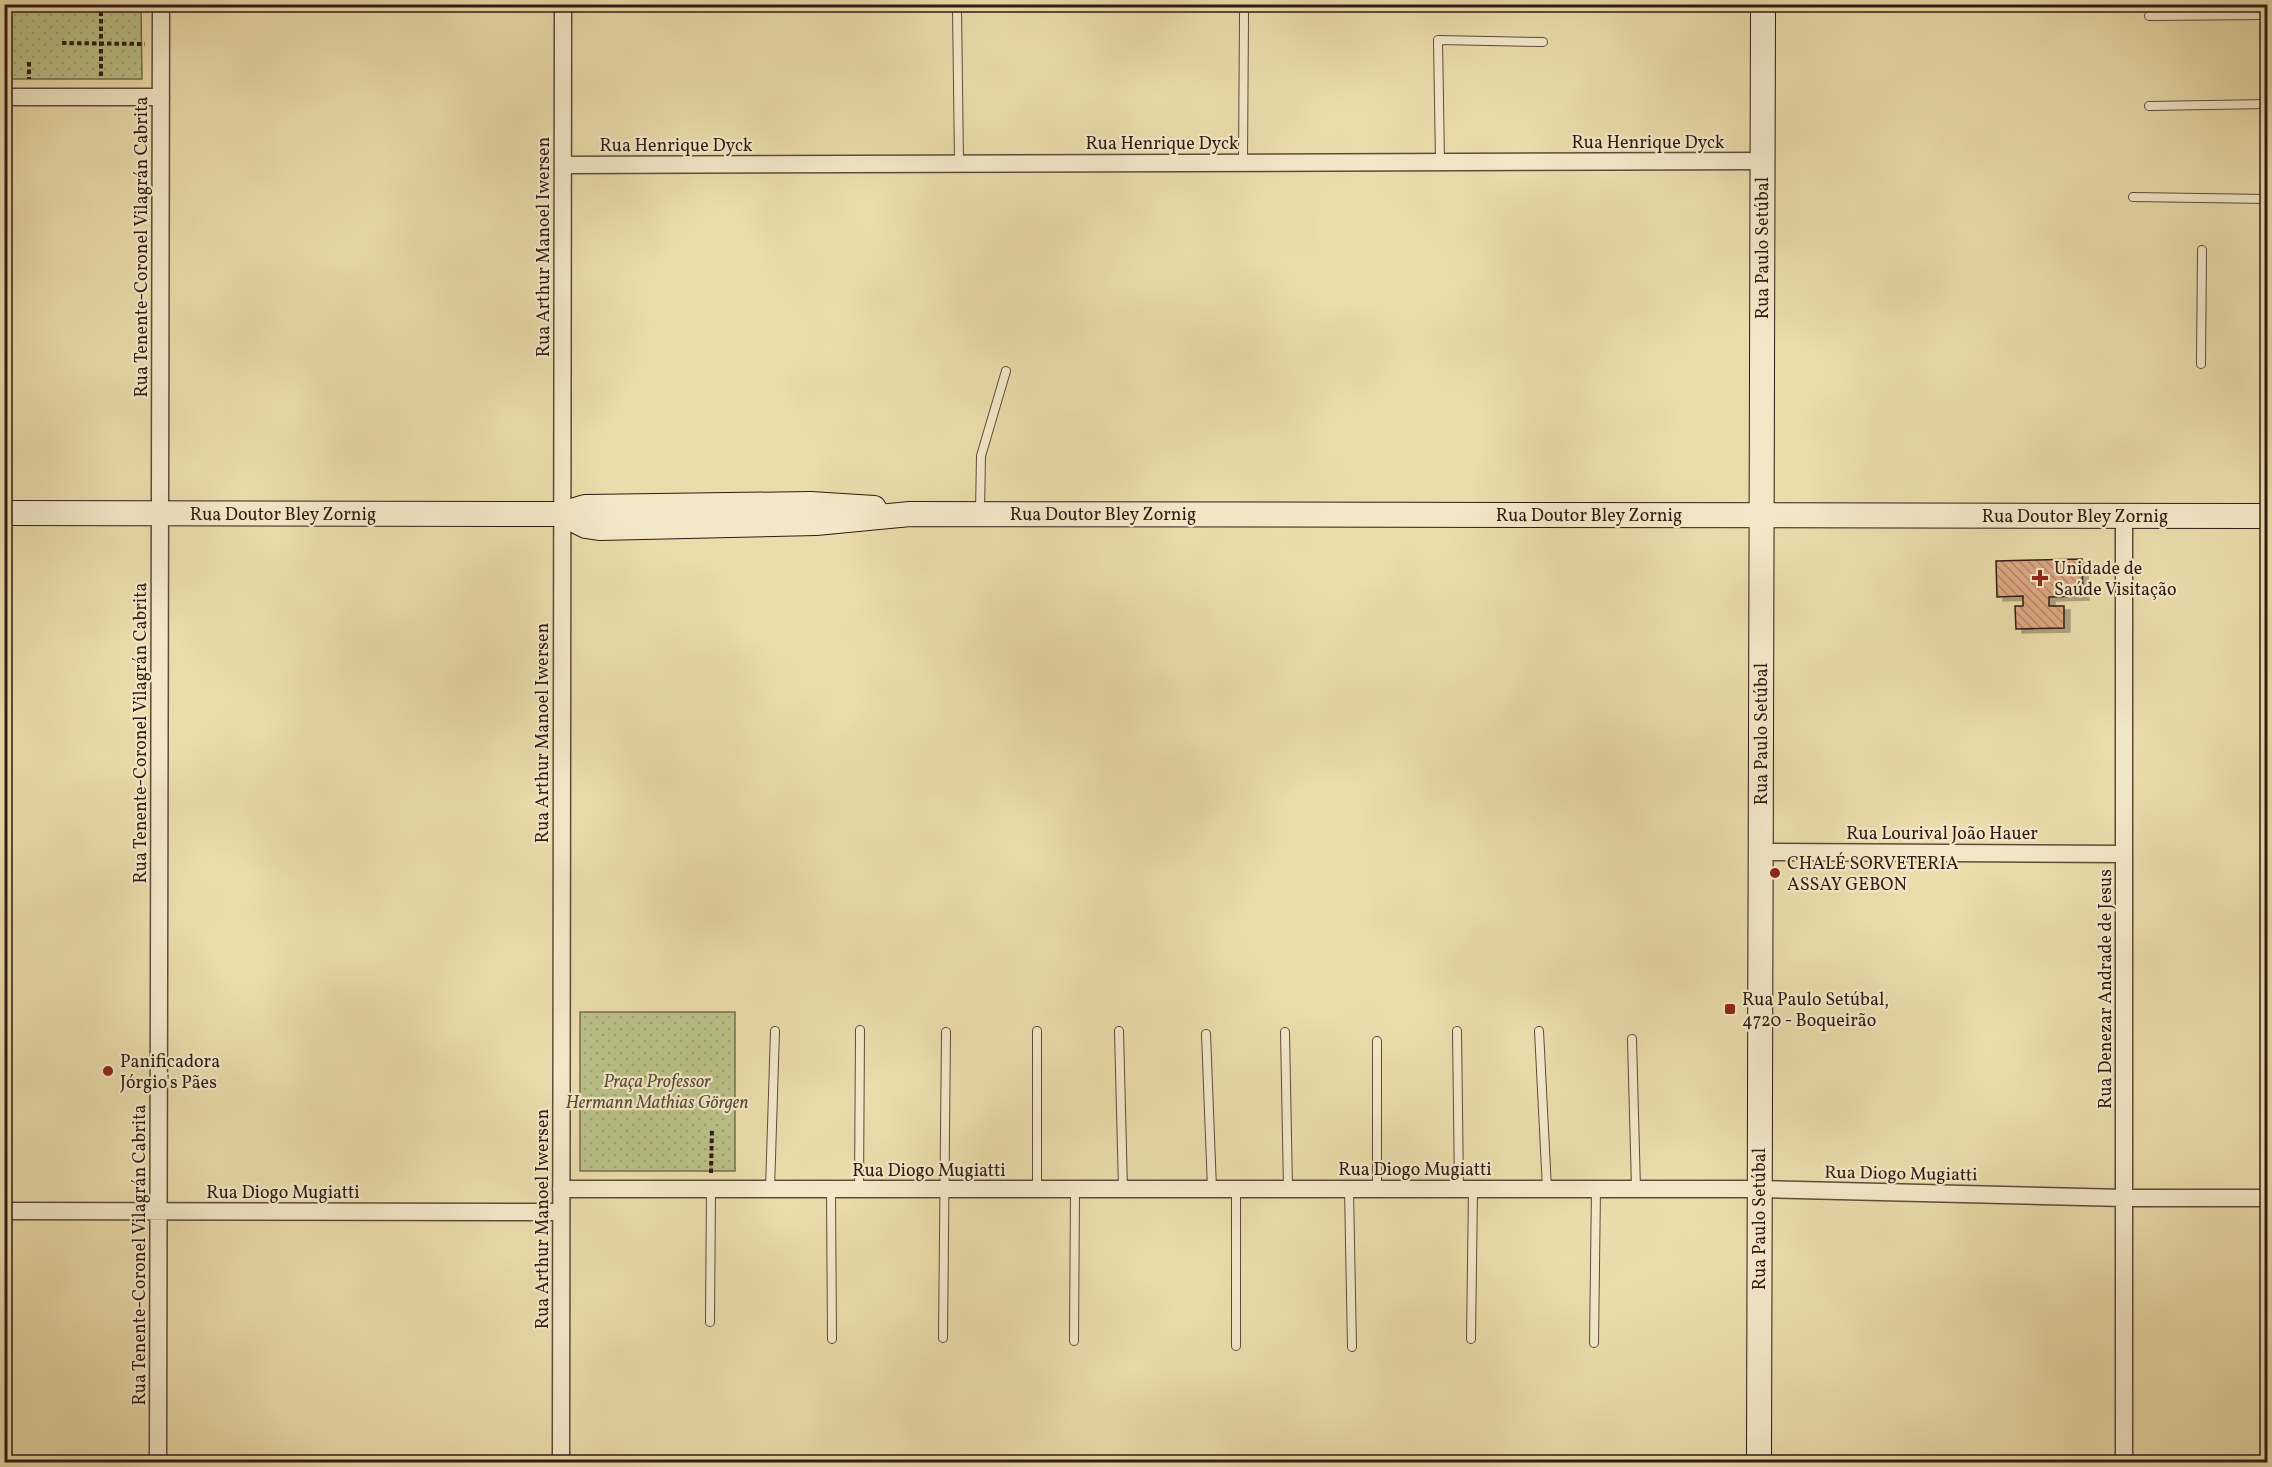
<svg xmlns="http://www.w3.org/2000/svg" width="2272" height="1467" viewBox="0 0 2272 1467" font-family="Vollkorn,serif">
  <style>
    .park { fill: url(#park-dots); stroke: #766e4d; stroke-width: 1.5 }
    .building { fill: url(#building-back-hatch); stroke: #311b13; stroke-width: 1.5; filter: url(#shadow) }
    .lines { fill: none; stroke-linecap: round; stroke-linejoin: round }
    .lane-casing { stroke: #604b39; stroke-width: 10 }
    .street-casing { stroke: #604b39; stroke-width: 19 }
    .secondary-casing { stroke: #311b13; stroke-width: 26 }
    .path { stroke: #311b13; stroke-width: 4; stroke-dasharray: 4.5 3; stroke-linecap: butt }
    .lane { stroke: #f2e8c8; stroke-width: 8 }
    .street { stroke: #f2e8c8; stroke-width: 16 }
    .secondary { stroke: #f2e8c8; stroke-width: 24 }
    .poi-dot { fill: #8f2418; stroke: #f2e8c8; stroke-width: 2 }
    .labels { text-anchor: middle; stroke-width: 4.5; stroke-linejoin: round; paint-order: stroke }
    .street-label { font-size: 18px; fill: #311b13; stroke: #f2e8c8 }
    .poi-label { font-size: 18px; fill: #311b13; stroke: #f2e8c8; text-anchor: start }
    .park-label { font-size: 18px; font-style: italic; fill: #5a4d36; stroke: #f2e8c8 }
  </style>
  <defs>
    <pattern id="park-dots" width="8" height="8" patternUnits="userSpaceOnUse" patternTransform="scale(1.5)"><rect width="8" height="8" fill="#bac087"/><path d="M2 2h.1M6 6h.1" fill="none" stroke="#a0a474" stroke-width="1.8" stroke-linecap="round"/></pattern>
    <pattern id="building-back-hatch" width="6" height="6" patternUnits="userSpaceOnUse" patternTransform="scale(1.5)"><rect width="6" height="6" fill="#dda882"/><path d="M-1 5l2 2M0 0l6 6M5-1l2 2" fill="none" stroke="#b48869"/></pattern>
    <filter id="shadow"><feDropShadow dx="6" dy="4" stdDeviation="0" flood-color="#0004"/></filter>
  </defs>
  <rect width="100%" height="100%" fill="#ebdcab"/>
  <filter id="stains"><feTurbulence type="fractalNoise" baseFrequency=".00333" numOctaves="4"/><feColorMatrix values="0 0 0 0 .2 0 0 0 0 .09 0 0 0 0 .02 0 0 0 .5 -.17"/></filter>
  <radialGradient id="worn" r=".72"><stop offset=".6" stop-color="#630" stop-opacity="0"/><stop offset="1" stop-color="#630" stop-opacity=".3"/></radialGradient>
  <path class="park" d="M4,5H141L142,79H5Z
    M580,1012H735V1171H580Z"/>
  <path class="building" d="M2082,559L2083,596L2049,597V606H2064V628L2016,629L2015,606H2023V596L1997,597L1996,561Z"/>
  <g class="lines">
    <defs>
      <path id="lane" d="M957,8L959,163
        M2149,16L2268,15
        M2149,106L2268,104
        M1440,162L1438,40L1543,42
        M1243,163L1244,14
        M2133,197L2268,199
        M2201,364L2202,250
        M980,511L981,456L1006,371
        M1119,1031L1123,1189
        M1457,1031L1459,1189
        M1539,1031L1547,1189
        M1285,1032L1288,1189
        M1206,1034L1212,1189
        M1632,1039L1636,1189
        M1377,1041V1189
        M770,1189L775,1031
        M831,1189L832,1339
        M859,1189L860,1030
        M1037,1189V1031
        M1349,1189L1352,1347
        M710,1322L711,1189
        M943,1338L946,1032
        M1471,1339L1473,1189
        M1074,1341L1075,1189
        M1594,1343L1596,1189
        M1236,1346V1189"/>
      <path id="street" d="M4,97H161
        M563,165L1762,161
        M1760,852L2124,854
        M561,1189H1759L2124,1198H2268
        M4,1211L561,1212
        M158,1462L161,4
        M561,1462L563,4
        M2124,1462V516"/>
      <path id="secondary" d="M4,513L562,514L585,507L811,504L874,508
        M562,514L586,526L599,528L816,523L910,514L2268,516
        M1759,1462L1763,4"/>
    </defs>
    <use href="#lane" class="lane-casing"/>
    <use href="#street" class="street-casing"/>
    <use href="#secondary" class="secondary-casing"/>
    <path class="path" d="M101,4V79
      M62,43L145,44
      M4,59L8,54
      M29,62V79
      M711,1173L712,1129"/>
    <use href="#lane" class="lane"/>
    <use href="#street" class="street"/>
    <use href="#secondary" class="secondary"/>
  </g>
  <g class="poi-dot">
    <path d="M2037 569h6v6h6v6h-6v6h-6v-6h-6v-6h6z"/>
    <circle cx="1775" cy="873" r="6"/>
    <rect x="1724" y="1003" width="12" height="12" rx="3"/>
    <circle cx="108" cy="1071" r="6"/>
  </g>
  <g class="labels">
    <g class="street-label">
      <text x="1648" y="148">Rua Henrique Dyck</text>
      <text x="1162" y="149">Rua Henrique Dyck</text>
      <text x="676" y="151">Rua Henrique Dyck</text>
      <text transform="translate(141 247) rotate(-90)" y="6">Rua Tenente-Coronel Vilagrán Cabrita</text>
      <text transform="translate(543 247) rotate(-90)" y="6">Rua Arthur Manoel Iwersen</text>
      <text transform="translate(1762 248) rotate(-90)" y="6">Rua Paulo Setúbal</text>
      <text x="283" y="520">Rua Doutor Bley Zornig</text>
      <text x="1103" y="520">Rua Doutor Bley Zornig</text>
      <text x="1589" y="521">Rua Doutor Bley Zornig</text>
      <text x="2075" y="522">Rua Doutor Bley Zornig</text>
      <text transform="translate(140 733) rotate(-90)" y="6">Rua Tenente-Coronel Vilagrán Cabrita</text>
      <text transform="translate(542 733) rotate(-90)" y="6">Rua Arthur Manoel Iwersen</text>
      <text transform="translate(1761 734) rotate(-90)" y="6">Rua Paulo Setúbal</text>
      <text x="1942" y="839">Rua Lourival João Hauer</text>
      <text transform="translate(2105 989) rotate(-90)" y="6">Rua Denezar Andrade de Jesus</text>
      <text x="1415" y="1175">Rua Diogo Mugiatti</text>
      <text x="929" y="1176">Rua Diogo Mugiatti</text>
      <text transform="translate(1901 1173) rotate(1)" y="6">Rua Diogo Mugiatti</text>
      <text x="283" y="1198">Rua Diogo Mugiatti</text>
      <text transform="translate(542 1219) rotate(-90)" y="6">Rua Arthur Manoel Iwersen</text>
      <text transform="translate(1759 1219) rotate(-90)" y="6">Rua Paulo Setúbal</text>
      <text transform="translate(139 1255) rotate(-90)" y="6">Rua Tenente-Coronel Vilagrán Cabrita</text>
    </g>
    <g class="poi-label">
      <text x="2054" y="574">Unidade de<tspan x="2054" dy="21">Saúde Visitação</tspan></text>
      <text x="1787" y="869">CHALÉ SORVETERIA<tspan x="1787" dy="21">ASSAY GEBON</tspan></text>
      <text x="1742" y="1005">Rua Paulo Setúbal,<tspan x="1742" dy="21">4720 - Boqueirão</tspan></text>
      <text x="120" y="1067">Panificadora<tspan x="120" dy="21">Jórgio's Pães</tspan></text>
    </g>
    <g class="park-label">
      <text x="657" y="1087">Praça Professor<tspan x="657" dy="21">Hermann Mathias Görgen</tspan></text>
    </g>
  </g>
  <rect width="2272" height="1467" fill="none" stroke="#ebdcab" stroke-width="24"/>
  <rect x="6" y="6" width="2260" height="1455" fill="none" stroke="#311b13" stroke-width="3"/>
  <rect x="12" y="12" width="2248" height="1443" fill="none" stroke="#311b13" stroke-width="1.5"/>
  <rect width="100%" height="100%" filter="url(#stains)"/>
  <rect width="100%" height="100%" fill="url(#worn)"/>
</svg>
